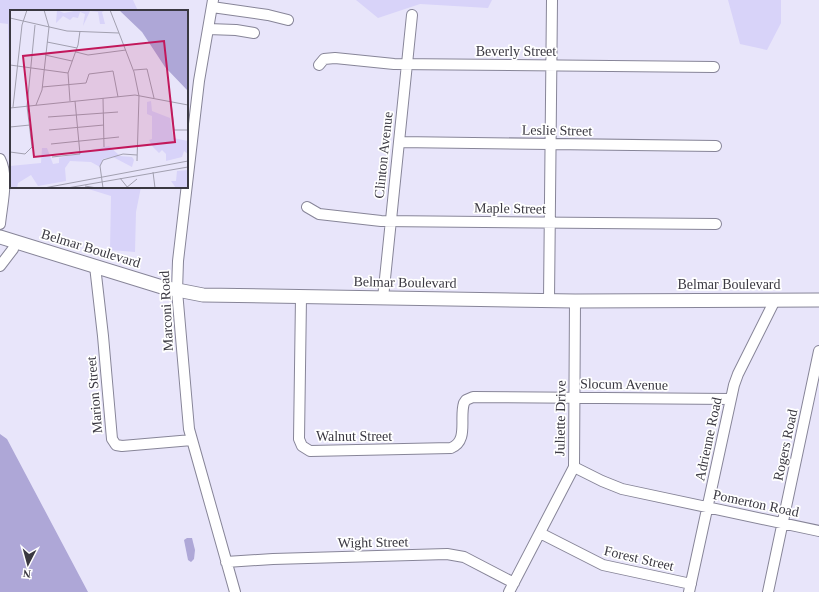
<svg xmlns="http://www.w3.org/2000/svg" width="819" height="592" viewBox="0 0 819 592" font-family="Georgia,serif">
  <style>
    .green { fill: #d8d3f9 }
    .water { fill: #aea7d7 }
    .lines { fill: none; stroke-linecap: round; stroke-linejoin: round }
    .minor-casing { stroke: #878598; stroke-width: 12 }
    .major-casing { stroke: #878598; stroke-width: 15 }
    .minor { stroke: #fff; stroke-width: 10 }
    .major { stroke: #fff; stroke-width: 13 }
    .labels { text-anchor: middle; stroke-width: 3.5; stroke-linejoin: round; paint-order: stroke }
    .street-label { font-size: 14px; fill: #3a3841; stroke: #fff }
    .inset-road { fill: none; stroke: #a2a0b0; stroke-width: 1 }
    .view { fill: #c2185b; fill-opacity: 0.15; stroke: #c2185b; stroke-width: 2 }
    .inset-edge { fill: none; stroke: #3a3841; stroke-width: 2 }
  </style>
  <rect width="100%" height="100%" fill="#e8e5fa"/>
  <path class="green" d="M0,0H133L138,11H11V145L8,24L0,23Z
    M356,0H492L488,8L420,4L378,18Z
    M728,0H781V23L767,50L740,44Z
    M82,187H141L136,212L135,252L110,250L111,196Z"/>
  <path class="water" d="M0,434L7,439L88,592H0Z
    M187,538H192L195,550L194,559L191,562L188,560L184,540Z"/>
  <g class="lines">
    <defs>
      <path id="minor" d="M213,0L199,81L178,261L177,291L189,429L235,592
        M212,7L268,15L288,20
        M208,29L236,30L254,33
        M319,65L324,59L335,58L394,64L714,67
        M399,142L716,146
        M0,159C9,176 2,204 0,224
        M307,207L319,214L381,221L716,224
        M0,266L13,249L15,241
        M95,266L103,336L112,439L116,445L122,446L192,440
        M301,297L299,439L302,446L310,451L451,448C469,441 459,418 464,403L466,400L473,397L731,399
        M383,298L412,15
        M549,300L552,0
        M574,467L602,481L622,489L819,531
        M540,533L603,565L691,584
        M226,562L273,559L447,554L464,557L514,583
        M509,592L574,467L575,301
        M689,592L734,385L738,374L775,300
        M768,592L819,351"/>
      <path id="major" d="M0,237L162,287L203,295L575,301L819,300"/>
    </defs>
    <use href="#minor" class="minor-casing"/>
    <use href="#major" class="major-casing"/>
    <use href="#minor" class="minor"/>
    <use href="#major" class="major"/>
  </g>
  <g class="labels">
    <g class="street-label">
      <text x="516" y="56">Beverly Street</text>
      <text transform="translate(557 130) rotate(1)" y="5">Leslie Street</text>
      <text transform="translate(383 155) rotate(-84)" y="5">Clinton Avenue</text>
      <text transform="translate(510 208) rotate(1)" y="5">Maple Street</text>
      <text transform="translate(91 248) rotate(17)" y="5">Belmar Boulevard</text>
      <text transform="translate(405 282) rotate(1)" y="5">Belmar Boulevard</text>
      <text x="729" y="289">Belmar Boulevard</text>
      <text transform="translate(166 311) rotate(-93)" y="5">Marconi Road</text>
      <text transform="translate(624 384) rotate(1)" y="5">Slocum Avenue</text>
      <text transform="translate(94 395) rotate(-95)" y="5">Marion Street</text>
      <text transform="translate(560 418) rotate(-89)" y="5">Juliette Drive</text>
      <text x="354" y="441">Walnut Street</text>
      <text transform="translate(708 439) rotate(-78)" y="5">Adrienne Road</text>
      <text transform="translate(785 445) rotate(-78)" y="5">Rogers Road</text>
      <text transform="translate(756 503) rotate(12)" y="5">Pomerton Road</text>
      <text transform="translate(373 542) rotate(-1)" y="5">Wight Street</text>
      <text transform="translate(639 558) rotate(13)" y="5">Forest Street</text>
    </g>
  </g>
  <g transform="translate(10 10)">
    <rect width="178" height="178" fill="#e8e5fa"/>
    <path d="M47,0L54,3L69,0H96L92,2L95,14H90L88,2L80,1L73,16L75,4L70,2L68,8L63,7L60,10L53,6L46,13ZM141,91L142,101L160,108L163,128L178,131V144L174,141L172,147L156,151V144L152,140L149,143L143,137L139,130L142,129V106L137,104V92ZM99,136L110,146L122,147L124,150L122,157L103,147L93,149L90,157L81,152L60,151L55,158L56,171L28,176L21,165L8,173L7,178H0V156L31,153L32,138H37L43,154L49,153V148ZM178,160V178H166L161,171H166L167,161Z" fill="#d8d3f9"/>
    <path d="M109,0H178V81L155,57L132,22Z" fill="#aea7d7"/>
    <path class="inset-road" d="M16,0H34M100,0L109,23M0,8L57,21L109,23L124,62L129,86L127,151M37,32L67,38M66,42L78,45L116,40M35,45L62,51M0,55L58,63M124,60L137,59L144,88M32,77L76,73L79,64L103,61L108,87M93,88L94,137M60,91L58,63L68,35L70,21M161,92L164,120H178M26,95L32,80L39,17L34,0M3,97L12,15L17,0M0,98L125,85L178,95M38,107L108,102M0,117L20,115M39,120L94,115M41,134L109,127M0,142L15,144L22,137L17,96L25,15M42,147L70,144L65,91M143,162L145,178M110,168L118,178M75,176L87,178M34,178L178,151M57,178L178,157M93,178L90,156L93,150L113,144L127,145M116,178L127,169"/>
    <path class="view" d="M154,31L165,132L24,147L13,46Z"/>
    <rect width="178" height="178" class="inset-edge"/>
  </g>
  <g transform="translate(28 564) rotate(186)" stroke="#ffffff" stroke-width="3" paint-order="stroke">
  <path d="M0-3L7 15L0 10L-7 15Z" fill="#3a3841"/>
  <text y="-6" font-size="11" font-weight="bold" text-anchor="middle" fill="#3a3841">N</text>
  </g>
</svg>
